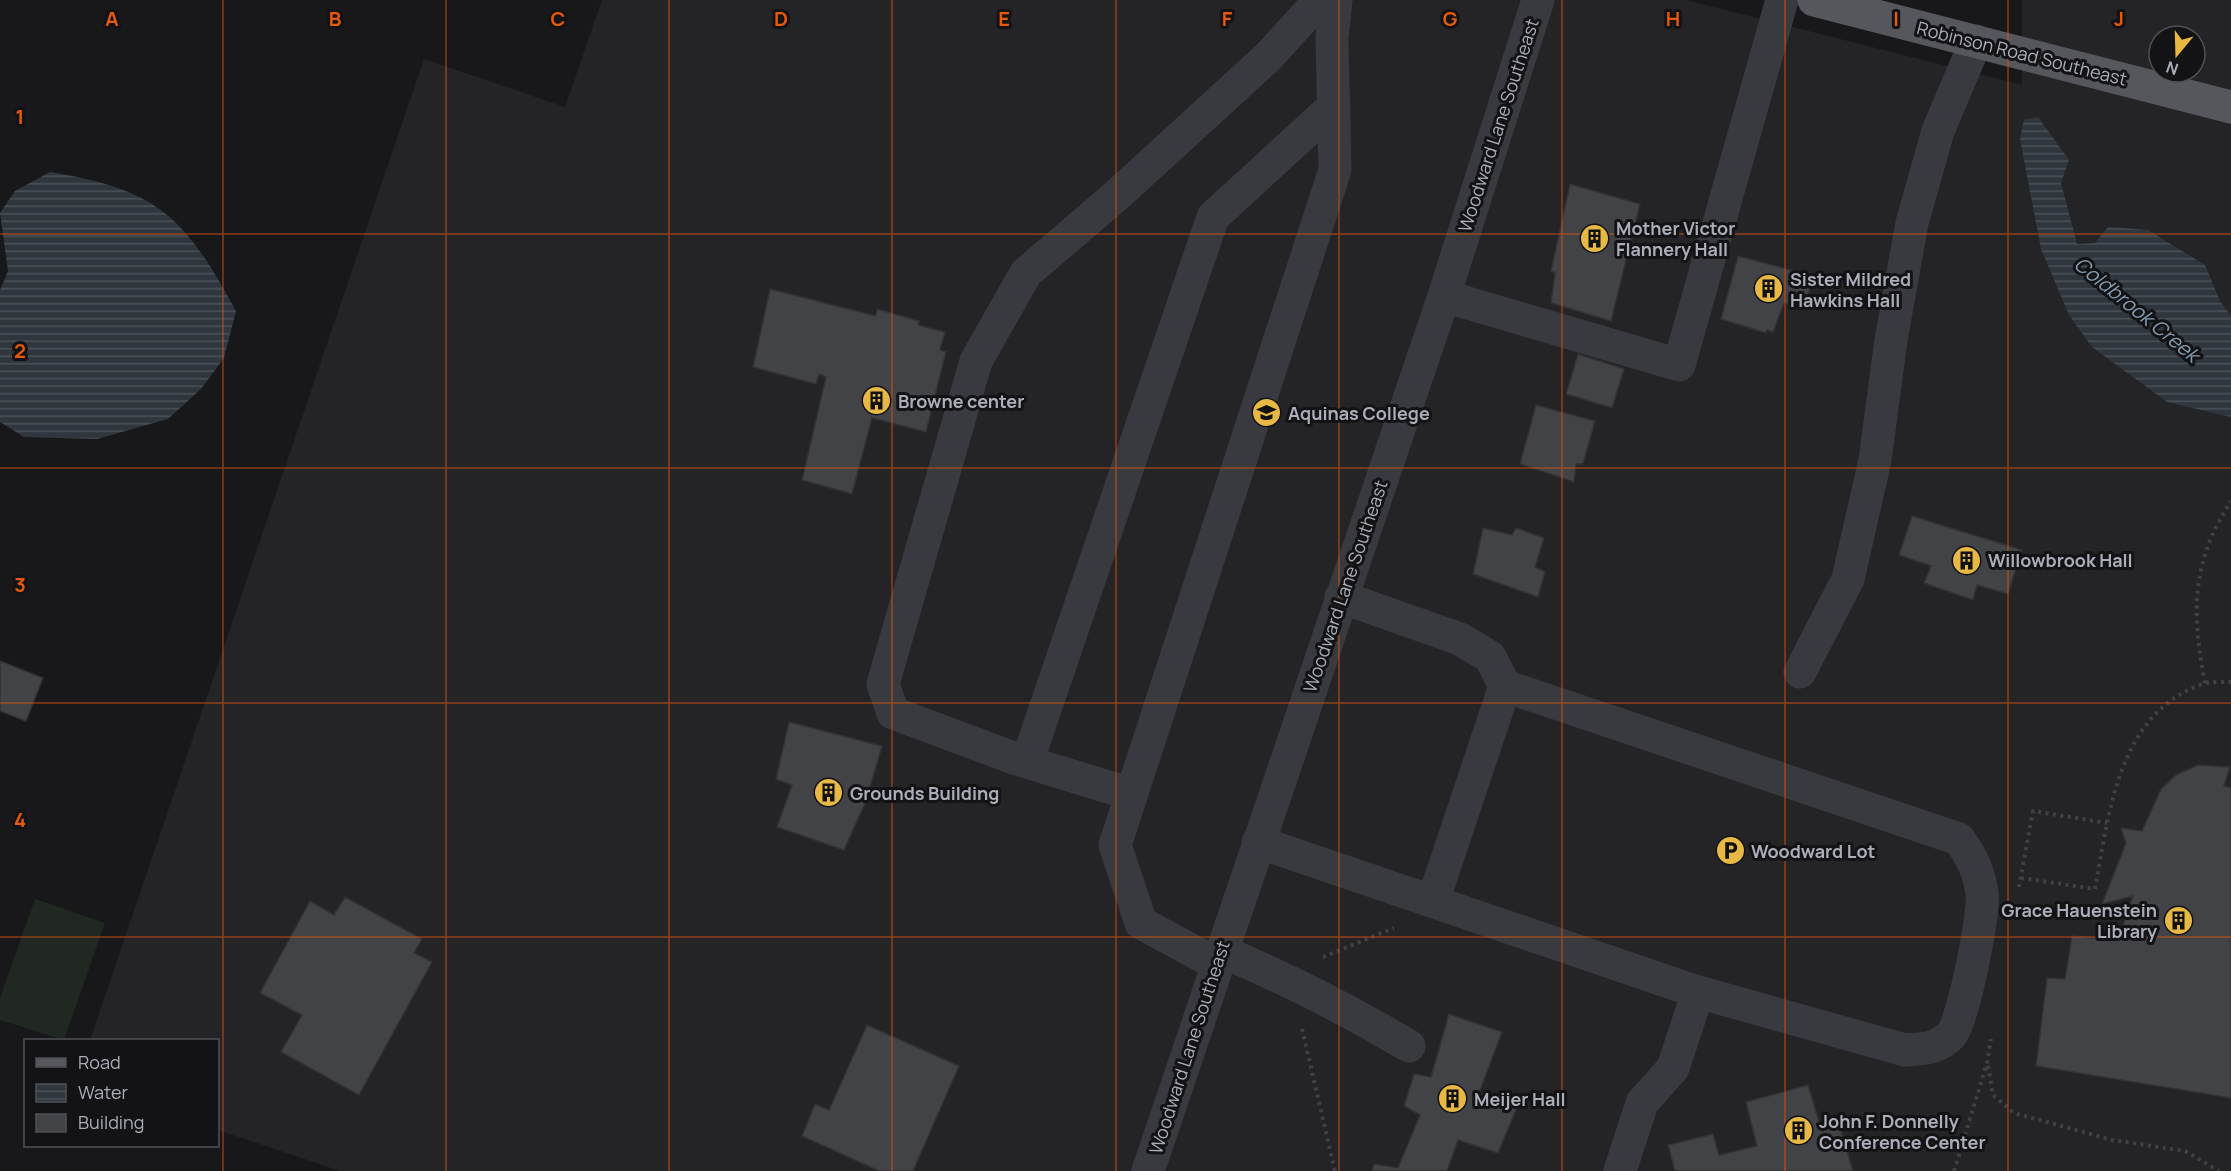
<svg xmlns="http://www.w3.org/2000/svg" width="2231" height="1171" viewBox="0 0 2231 1171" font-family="Manrope,sans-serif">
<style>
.built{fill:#242427;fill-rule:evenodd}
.garden{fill:#202821}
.water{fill:url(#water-rules)}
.building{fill:#424347;stroke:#323236;stroke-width:1.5}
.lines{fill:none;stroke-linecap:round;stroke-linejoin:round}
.path{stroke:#3f4145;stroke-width:4;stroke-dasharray:3 4.5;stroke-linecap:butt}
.minor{stroke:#393a3f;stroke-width:33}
.major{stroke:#55575d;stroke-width:33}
.grid{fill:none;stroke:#e8590c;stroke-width:1.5;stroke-opacity:0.55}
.labels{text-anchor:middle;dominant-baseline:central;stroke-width:6;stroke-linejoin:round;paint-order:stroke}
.street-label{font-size:18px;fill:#abaeb9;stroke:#131315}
.poi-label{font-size:18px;font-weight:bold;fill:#abaeb9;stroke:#131315;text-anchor:start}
.water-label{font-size:20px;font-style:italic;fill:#849ab1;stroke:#131315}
.grid-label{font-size:20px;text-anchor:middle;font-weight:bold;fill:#e8590c;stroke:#131315;stroke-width:6;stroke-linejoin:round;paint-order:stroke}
</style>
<defs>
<pattern id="water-rules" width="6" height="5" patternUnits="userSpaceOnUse" patternTransform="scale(1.5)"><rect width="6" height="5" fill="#2f363d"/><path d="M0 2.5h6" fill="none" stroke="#4a5157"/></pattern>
</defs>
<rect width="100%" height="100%" fill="#18181a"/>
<path class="built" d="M602,0H1686L2022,85V0H2231V1171H340L218,1130V1040H90L424,59L565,107ZM2159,36H2195V72H2159Z"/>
<path class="garden" d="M35,899L105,923L64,1040L0,1020V998Z"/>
<path class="water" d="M2038,117L2069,160L2061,183L2077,244L2095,243L2108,227L2148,230L2205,265L2220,301L2231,316V417L2167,402L2092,347L2069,315L2041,249L2020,139L2024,120Z
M50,172C159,190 184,216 236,311L224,358L201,389L168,419L97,439L24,437L0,422V290L8,271L0,213L15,191Z"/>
<path class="building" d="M1570,184L1640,204L1611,321L1551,303L1555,273L1551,271Z
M1738,256L1813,276L1805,308L1784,303L1773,332L1767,330L1766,333L1721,319Z
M770,289L876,316L877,309L919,321L918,325L945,332L940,350L946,352L926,432L872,418L852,494L802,480L826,377L819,374L816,384L753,367Z
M1578,354L1624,369L1612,408L1566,394Z
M1536,405L1595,421L1583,464H1576L1574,482L1520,464Z
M1912,516L2022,550L2008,594L1977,585L1973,600L1924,583L1931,566L1899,555Z
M1483,528L1512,535L1516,528L1544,538L1535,567L1545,572L1538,597L1473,574Z
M0,661L43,678L26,721L0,711Z
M789,722L882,746L866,801L844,850L777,827L792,785L776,779Z
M2198,765L2230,767L2224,786L2231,788V1098L2036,1066L2047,978L2065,979L2072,936L2118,940L2133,896L2102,904L2126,843L2121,828L2142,831L2161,789L2176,775Z
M345,897L422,939L414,953L432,962L359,1095L281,1052L302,1015L260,993L310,901L334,915Z
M1449,1014L1502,1032L1479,1093L1518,1105L1498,1153L1458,1140L1447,1171H1372L1374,1164L1398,1168L1420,1115L1404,1106L1414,1074L1431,1077Z
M867,1025L959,1066L913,1171H879L802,1136L815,1104L829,1110Z
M1808,1085L1821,1128L1839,1123L1853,1171H1675L1668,1145L1713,1134L1719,1155L1757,1146L1746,1102Z"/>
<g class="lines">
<path class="path" d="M2205,683C2196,636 2191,592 2208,546C2213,530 2223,515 2231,501
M2021,878L2095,889C2109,813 2118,713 2203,684C2211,681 2222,682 2231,682
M2019,887L2033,811L2107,823
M1323,957L1394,928
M1302,1029L1335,1171
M1988,1066L1993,1095L2014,1113L2112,1140L2185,1151L2219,1171
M1954,1171L1987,1063L1991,1039"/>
<path class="minor" d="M1444,296L1679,365L1782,0
M1800,672L1848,579L1875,460L1891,340L1912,223L1938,131L1976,41
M1027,762L1213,217L1334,106
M1131,794L1014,758L893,713L883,684L976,361L1026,273L1116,196L1268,57L1320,0
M1258,842L1698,992L1905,1050C1923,1049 1937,1049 1951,1035C1963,1022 1985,912 1982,893C1979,871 1971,856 1959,839L1505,686L1490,657L1460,639L1341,597
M1433,901L1505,686
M1221,951C1290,980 1345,1008 1409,1046
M1217,964L1141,923L1115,845L1335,170L1332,38L1336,0
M1148,1171L1444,296L1538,0
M1620,1171L1642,1103L1673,1068L1698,992"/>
<path class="major" d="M1814,0L2231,107"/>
</g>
<path class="grid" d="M223,0V1171M446,0V1171M669,0V1171M892,0V1171M1116,0V1171M1339,0V1171M1562,0V1171M1785,0V1171M2008,0V1171M0,234H2231M0,468H2231M0,703H2231M0,937H2231"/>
<defs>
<symbol id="building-disc" viewBox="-11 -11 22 22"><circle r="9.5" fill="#e7b843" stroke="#131315"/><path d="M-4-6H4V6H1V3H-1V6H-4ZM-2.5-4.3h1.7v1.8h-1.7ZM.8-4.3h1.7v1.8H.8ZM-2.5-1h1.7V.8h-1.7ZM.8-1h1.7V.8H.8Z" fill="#111"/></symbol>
<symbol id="university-disc" viewBox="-11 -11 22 22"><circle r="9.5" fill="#e7b843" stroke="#131315"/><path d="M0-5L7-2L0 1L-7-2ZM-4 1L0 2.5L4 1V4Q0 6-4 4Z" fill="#111"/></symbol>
<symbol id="parking-disc" viewBox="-11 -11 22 22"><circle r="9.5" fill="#e7b843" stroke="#131315"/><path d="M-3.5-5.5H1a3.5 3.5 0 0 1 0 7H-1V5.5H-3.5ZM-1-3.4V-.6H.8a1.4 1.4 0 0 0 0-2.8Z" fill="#111"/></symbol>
</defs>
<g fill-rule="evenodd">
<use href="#building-disc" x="1578" y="222" width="33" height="33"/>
<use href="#building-disc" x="1752" y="272" width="33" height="33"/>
<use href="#building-disc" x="860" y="384" width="33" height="33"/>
<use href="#university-disc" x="1250" y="396" width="33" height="33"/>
<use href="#building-disc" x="1950" y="544" width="33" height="33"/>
<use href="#building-disc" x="812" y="776" width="33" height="33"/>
<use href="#parking-disc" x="1714" y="834" width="33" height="33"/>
<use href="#building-disc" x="2162" y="904" width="33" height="33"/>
<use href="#building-disc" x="1436" y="1082" width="33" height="33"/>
<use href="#building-disc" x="1782" y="1114" width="33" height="33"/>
</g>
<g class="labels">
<g class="street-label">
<text transform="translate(2022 53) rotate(14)">Robinson Road Southeast</text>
<text transform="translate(1498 125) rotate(-72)">Woodward Lane Southeast</text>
<text transform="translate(1345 586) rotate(-71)">Woodward Lane Southeast</text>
<text transform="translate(1189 1047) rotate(-72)">Woodward Lane Southeast</text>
</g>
<g class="poi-label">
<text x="1616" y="228">Mother Victor<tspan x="1616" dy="21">Flannery Hall</tspan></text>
<text x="1790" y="279">Sister Mildred<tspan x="1790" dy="21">Hawkins Hall</tspan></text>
<text x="898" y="401">Browne center</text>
<text x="1288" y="413">Aquinas College</text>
<text x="1988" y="560">Willowbrook Hall</text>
<text x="850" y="793">Grounds Building</text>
<text x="1751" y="851">Woodward Lot</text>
<text x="2157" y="910" text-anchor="end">Grace Hauenstein<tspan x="2157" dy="21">Library</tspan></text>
<text x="1474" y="1099">Meijer Hall</text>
<text x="1819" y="1121">John F. Donnelly<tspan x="1819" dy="21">Conference Center</tspan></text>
</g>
<g class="water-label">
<text transform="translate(2137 309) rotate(39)">Coldbrook Creek</text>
</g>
</g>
<g class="grid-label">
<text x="112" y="26">A</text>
<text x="335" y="26">B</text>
<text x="558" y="26">C</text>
<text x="781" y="26">D</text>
<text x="1004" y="26">E</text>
<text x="1227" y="26">F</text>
<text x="1450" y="26">G</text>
<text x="1673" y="26">H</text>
<text x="1896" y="26">I</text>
<text x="2119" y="26">J</text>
<text x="20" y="124">1</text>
<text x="20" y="358">2</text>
<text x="20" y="592">3</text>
<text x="20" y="827">4</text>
</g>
<rect x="24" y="1039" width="195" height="108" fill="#131315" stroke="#505157" stroke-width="1.5"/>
<rect x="36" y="1058" width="30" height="9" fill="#55575d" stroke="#505157" stroke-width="1.5"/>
<text x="78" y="1069" font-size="18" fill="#abaeb9">Road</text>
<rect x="36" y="1084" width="30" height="18" fill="url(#water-rules)" stroke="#505157" stroke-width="1.5"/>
<text x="78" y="1099" font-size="18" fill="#abaeb9">Water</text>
<rect x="36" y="1114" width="30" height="18" fill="#424347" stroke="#505157" stroke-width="1.5"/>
<text x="78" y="1129" font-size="18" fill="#abaeb9">Building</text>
<g transform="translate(2177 54) rotate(199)"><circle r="28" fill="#131315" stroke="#505157" stroke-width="1.5"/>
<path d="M0-4.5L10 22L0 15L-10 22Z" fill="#e7b843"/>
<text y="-9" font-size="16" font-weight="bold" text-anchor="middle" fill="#abaeb9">N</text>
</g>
</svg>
